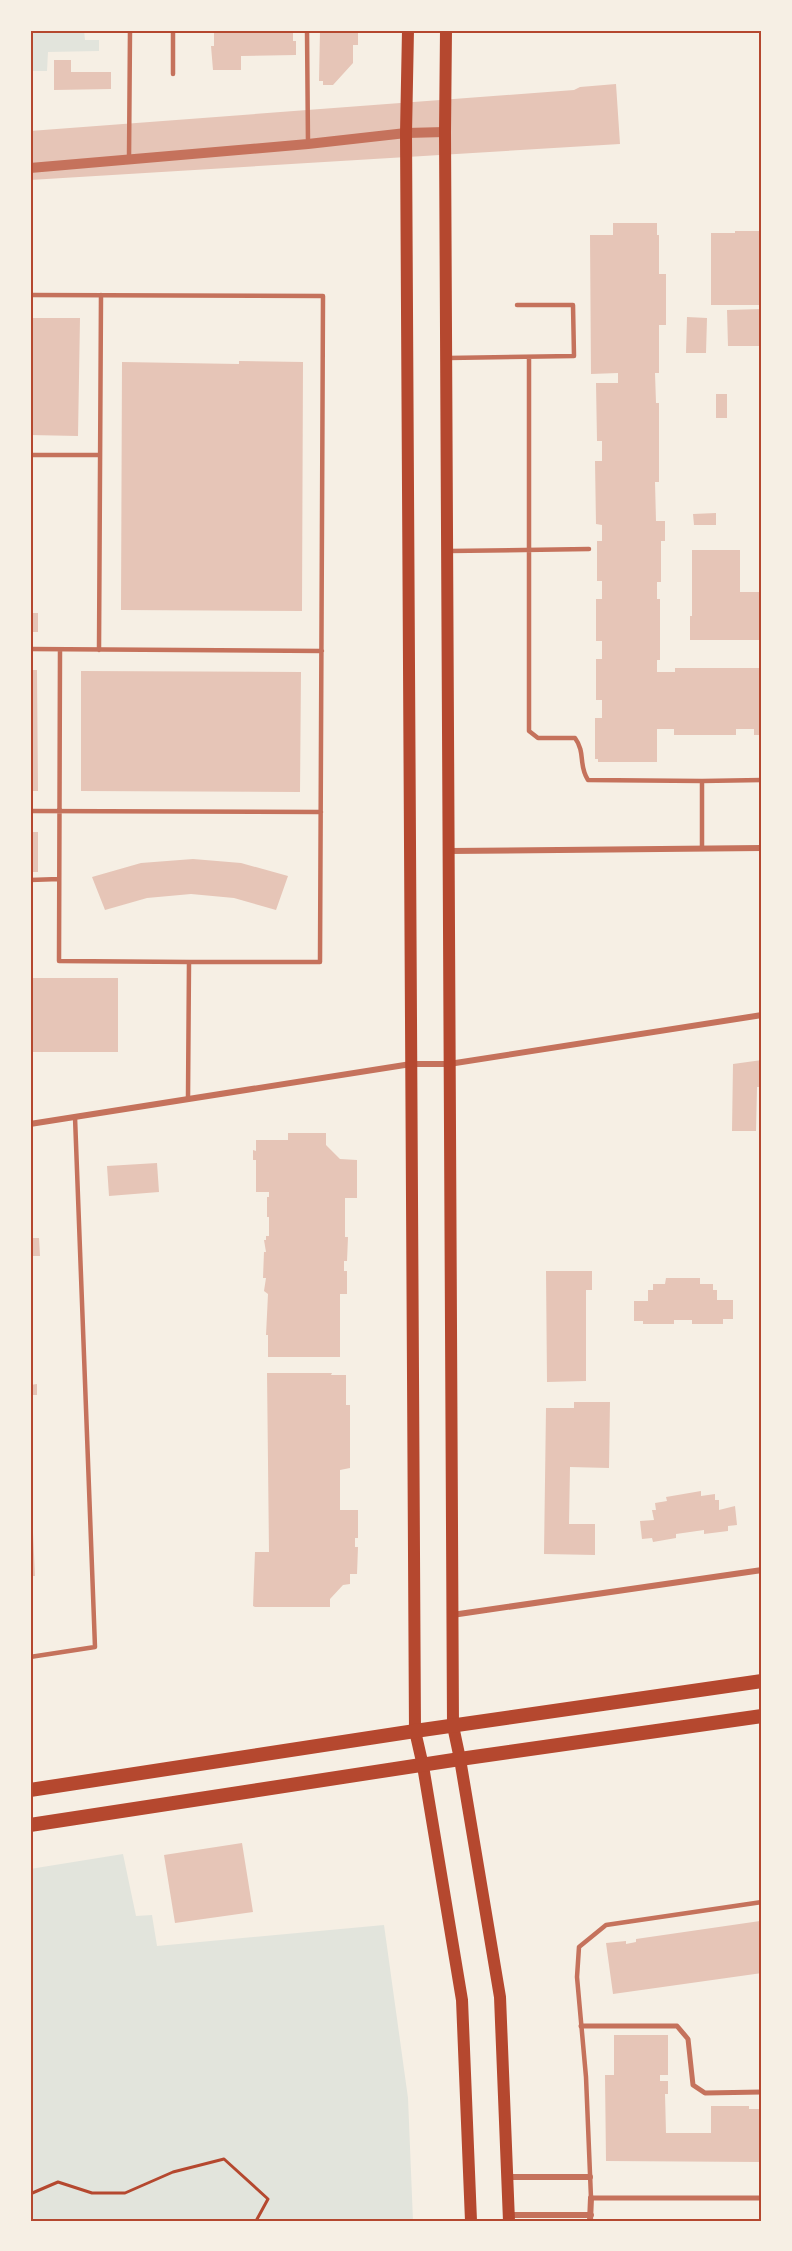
<svg xmlns="http://www.w3.org/2000/svg" width="792" height="2251" viewBox="0 0 792 2251" font-family="'Archivo Narrow',sans-serif">
<style>
.green{fill:#e2e4dc}
.building{fill:#e6c5b7}
.lines{fill:none;stroke-linecap:round;stroke-linejoin:round}
.path{stroke:#b5482f;stroke-width:3}
.service{stroke:#c5725c;stroke-width:4.5}
.pedestrian{stroke:#c5725c;stroke-width:5}
.minor{stroke:#c5725c;stroke-width:6}
.tertiary{stroke:#c5725c;stroke-width:10}
.secondary{stroke:#b5482f;stroke-width:12}
.primary{stroke:#b5482f;stroke-width:14}
.neatline{fill:none;stroke:#b5482f;stroke-width:2}
</style>
<rect width="100%" height="100%" fill="#f6efe4"/>
<path class="green" d="M30,30H84L85,40H99V51L48,52L47,71H30Z
M123,1854L136,1916L152,1915L157,1946L384,1925L408,2098L413,2221H30V1869Z"/>
<path class="building" d="M214,30H293V41H296V55L241,56V70H213L211,46H214Z
M320,30H358V45H353V63L333,85H323V81H319Z
M54,60H71V72H111V89L54,90Z
M616,84L620,144L30,180V131L574,90L580,87Z
M613,223H657V235H659V274H666V325H659V373H655L656,403H659V482H655L656,521H665V541H661V582H657V599H660V660H657V672H675V668H762V735H754V729H736V735H674V729H657V762H598V759H595V718H602V700H596V659H602V641H596V599H602V581H597V541H602V525L596,524L595,461H602V441H597L596,383H618V373L591,374L590,235H613Z
M735,231H762V305H711V233H735Z
M762,309V346H728L727,310Z
M687,317L707,318L706,353H686Z
M30,318H80L78,436L30,435Z
M239,361L303,362L302,611L121,610L122,362L239,364Z
M716,394H727V418H716Z
M716,513V525H694L693,514Z
M692,550H740V592H762V640H690V616H692Z
M30,613H38V632H30Z
M30,670H37L38,791H30Z
M81,671L301,672L300,792L81,791Z
M30,832H38V872H30Z
M193,859L241,863L288,876L276,910L234,898L191,894L147,898L105,910L92,877L141,863Z
M30,978H118V1052H30Z
M762,1060V1087H757L756,1131H732L733,1064Z
M288,1133H326V1145L340,1159L357,1160V1198H345V1237H348L347,1261H344V1271H347V1294H340V1357H268V1335H266L268,1294L264,1291L266,1278H263L264,1252H266L264,1240H266V1236H269V1217H267V1197H269V1192H256V1160H253V1150L256,1151V1140H288Z
M157,1163L159,1192L109,1196L107,1166Z
M30,1238H39L40,1256H30Z
M546,1271H592V1290H586V1381L547,1382Z
M666,1278H700V1284H713V1290H717V1300H733V1319H723V1324H692V1320H674V1324H643V1321H634V1301H648V1290H653V1284H665Z
M267,1373H332L331,1375H346V1405H350V1468L340,1470V1510H358V1538H355V1547H358L357,1574H350V1584L343,1585L330,1599V1607H255L253,1606L255,1552H269Z
M37,1384V1395H30V1385Z
M574,1402H610L609,1468L570,1467L569,1524H595V1555L544,1554L546,1408H574Z
M701,1491V1496L715,1494V1500H719V1510L735,1506L737,1525L728,1526V1531L704,1534V1530L676,1534V1538L653,1542L652,1538L642,1539L640,1521L654,1520L652,1510H656L655,1503L667,1501L666,1497Z
M30,1511H32L35,1576H30Z
M242,1843L253,1912L175,1923L164,1855Z
M760,1921L762,1923V1973L613,1994L606,1943L626,1941V1944L636,1942V1939Z
M614,2035H668V2075H660V2081H668V2094H665L666,2133H711V2106H749V2109H762V2162L606,2161L605,2075H614Z"/>
<g class="lines">
<path class="path" d="M30,2194L58,2182L92,2193H125L173,2172L224,2159L268,2199L256,2221"/>
<path class="service" d="M173,30V74
M307,30L308,144
M129,159L130,30
M30,295L323,296L320,962H189L188,1098
M529,357V731L538,738H575C586,753 578,765 588,780L702,781V848
M448,358L574,356L573,305H517
M30,455H100
M449,551L589,549
M30,649L322,651
M60,650L59,961L189,962
M99,650L101,295
M702,781L762,780
M30,811L321,812
M30,880L59,879
M30,1657L95,1647L75,1117
M591,2198L586,2077L577,1977L579,1947L606,1925L762,1902"/>
<path class="pedestrian" d="M581,2026H677L688,2039L693,2085L705,2093L762,2092
M591,2198H762"/>
<path class="minor" d="M449,851L762,848
M30,1124L411,1064H449L762,1015
M452,1615L762,1570
M508,2177H590
M509,2215H591
M590,2221L591,2198"/>
<path class="tertiary" d="M30,168L308,144L406,133L445,132"/>
<path class="secondary" d="M408,30L406,133L415,1731L423,1766L462,2000L471,2221
M446,30L445,132L453,1726L460,1759L500,1997L509,2221"/>
<path class="primary" d="M30,1790L415,1731L762,1681
M30,1825L460,1759L762,1716"/>
</g>
<rect width="792" height="2251" fill="none" stroke="#f6efe4" stroke-width="63"/>
<rect x="32" y="32" width="728" height="2188" class="neatline"/>
</svg>
